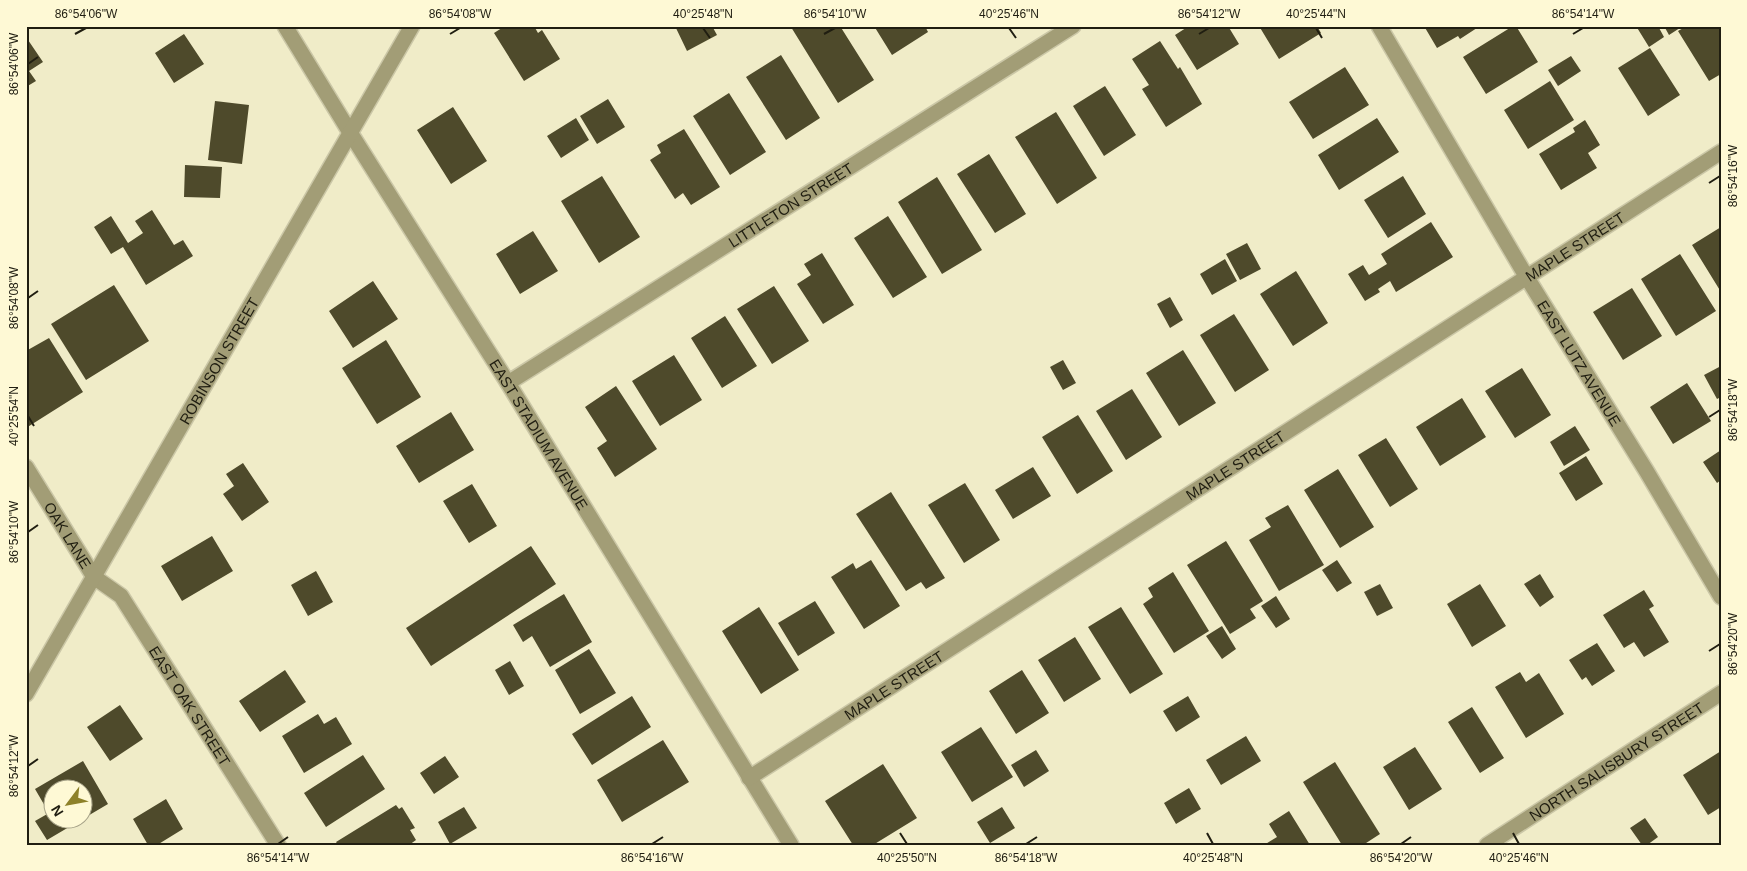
<svg xmlns="http://www.w3.org/2000/svg" width="1747" height="871" viewBox="0 0 1747 871" font-family="Arial,sans-serif">
<style>
.building{fill:#4e4a2b;fill-rule:evenodd}
.lines{fill:none;stroke-linecap:round;stroke-linejoin:round}
.minor-casing{stroke:#cbc7a7;stroke-width:18}
.minor{stroke:#a29d76;stroke-width:15}
.ticks{fill:none;stroke:#201e11;stroke-width:2}
.labels{text-anchor:middle;dominant-baseline:central;stroke-width:5;stroke-linejoin:round;paint-order:stroke}
.street-label{font-size:15px;fill:#201e11;stroke:#fef9d5}
.neatline{fill:none;stroke:#201e11;stroke-width:2}
.ticks-label{font-size:12px;text-anchor:middle;fill:#201e11}
</style>
<rect width="100%" height="100%" fill="#f0ecc8"/>
<path class="building" d="M505,26H534L538,33L542,30L560,59L524,81L494,33Z
M675,26H712L717,35L687,51Z
M792,26H840L874,80L838,103L791,27Z
M874,26H925L928,32L892,55Z
M1189,26H1228L1239,44L1197,70L1175,35Z
M1259,26H1317L1321,33L1279,59Z
M1424,26H1480L1460,39L1458,36L1437,48Z
M1513,26H1516L1538,62L1486,94L1463,57Z
M1636,26H1658L1664,37L1649,47Z
M1664,26H1683L1669,35Z
M1687,26H1721V74L1709,81L1678,31Z
M184,34L204,64L174,83L155,53Z
M26,37L43,62L29,71L36,81L26,87Z
M1160,41L1178,69L1180,67L1202,104L1166,127L1142,89L1149,85L1132,59Z
M1650,48L1680,95L1648,116L1618,68Z
M781,55L820,118L786,140L746,77Z
M1571,56L1581,71L1558,86L1548,70Z
M1345,67L1369,105L1313,139L1289,102Z
M1550,81L1574,120L1528,149L1504,110Z
M1105,86L1136,135L1104,156L1073,106Z
M729,93L766,152L730,175L693,116Z
M608,99L625,127L597,144L580,116Z
M215,101L249,105L242,164L208,160Z
M453,107L487,161L451,184L417,130Z
M1056,112L1097,178L1057,204L1015,137Z
M576,118L589,140L561,158L547,136Z
M1377,118L1399,152L1339,190L1318,155Z
M1585,120L1600,145L1588,153L1597,168L1561,190L1539,154L1575,132L1573,128Z
M684,129L720,187L691,205L683,193L675,199L650,160L661,153L657,145Z
M989,154L1026,214L995,233L957,174Z
M185,165L222,167L220,198L184,197Z
M602,176L640,237L599,263L561,201Z
M1403,176L1426,214L1388,238L1364,200Z
M937,177L982,250L942,274L898,202Z
M152,210L174,245L183,240L193,256L146,285L123,247L111,254L94,227L111,216L128,243L143,233L135,221Z
M888,216L927,277L893,298L854,238Z
M1431,222L1453,257L1396,292L1390,281L1378,289L1380,292L1365,301L1348,274L1363,265L1369,275L1387,264L1381,254Z
M1721,227V292L1692,245Z
M533,231L558,271L520,294L496,254Z
M1247,243L1261,269L1240,280L1226,254Z
M822,253L854,305L823,324L797,284L811,275L804,264Z
M1680,254L1716,311L1676,336L1641,279Z
M1225,259L1237,281L1212,295L1200,274Z
M1296,271L1328,323L1293,346L1260,294Z
M373,281L398,319L353,348L329,311Z
M114,285L149,341L86,380L51,324Z
M774,286L809,341L772,364L737,309Z
M1632,288L1662,336L1623,360L1593,312Z
M1170,297L1183,320L1170,328L1157,304Z
M1234,314L1269,370L1235,392L1200,335Z
M725,316L757,366L722,388L691,338Z
M49,338L83,392L26,428V351Z
M386,340L421,397L377,424L342,368Z
M1183,350L1216,403L1179,426L1146,373Z
M674,355L702,400L660,426L632,381Z
M1063,360L1076,383L1063,390L1050,367Z
M1721,366V397L1717,399L1704,375Z
M1522,368L1551,415L1515,438L1485,391Z
M1687,383L1711,421L1673,444L1650,407Z
M616,386L657,449L615,477L597,448L607,441L585,407Z
M1132,389L1162,437L1126,460L1096,411Z
M1462,398L1486,437L1440,466L1416,427Z
M451,412L474,450L419,483L396,446Z
M1078,415L1113,471L1077,494L1042,437Z
M1575,426L1590,450L1564,466L1550,442Z
M1386,438L1418,489L1390,507L1358,455Z
M1721,450V480L1717,483L1703,462Z
M1586,456L1603,484L1576,501L1559,473Z
M243,463L269,502L242,521L223,494L234,486L226,474Z
M1033,467L1051,496L1013,519L995,490Z
M1338,469L1374,527L1340,548L1304,490Z
M965,483L1000,540L964,563L928,505Z
M472,484L497,526L469,543L443,501Z
M891,492L945,578L926,589L921,582L906,591L856,514Z
M1288,505L1324,565L1279,591L1249,540L1271,527L1265,518Z
M212,536L233,571L182,601L161,566Z
M1226,541L1263,601L1250,609L1256,618L1230,634L1187,565Z
M531,546L556,584L431,666L406,628Z
M871,560L900,606L864,629L831,577L853,563L856,569Z
M1337,560L1352,583L1337,592L1322,570Z
M316,571L333,602L308,616L291,585Z
M1173,572L1209,631L1174,653L1143,604L1153,597L1148,588Z
M1540,574L1554,597L1540,607L1524,584Z
M1380,584L1393,608L1377,616L1364,592Z
M1480,584L1506,626L1472,647L1447,604Z
M1644,590L1654,606L1649,609L1669,642L1644,657L1634,642L1624,648L1603,615Z
M564,594L592,642L550,667L532,636L523,642L513,625Z
M1276,596L1290,619L1276,628L1261,606Z
M815,601L835,633L798,656L778,623Z
M759,607L799,670L761,694L722,631Z
M1121,607L1163,674L1130,694L1088,627Z
M1222,626L1236,649L1222,659L1206,636Z
M1075,637L1101,679L1064,702L1038,660Z
M1597,643L1615,671L1592,686L1586,677L1582,680L1569,660Z
M589,649L616,693L580,714L555,670Z
M510,661L524,686L509,695L495,670Z
M285,670L306,702L260,732L239,701Z
M1022,670L1049,713L1016,734L989,691Z
M1520,672L1526,682L1539,673L1564,714L1526,738L1495,687Z
M632,696L651,727L592,765L572,734Z
M1188,696L1200,717L1176,732L1163,711Z
M120,705L143,739L110,761L87,727Z
M1472,707L1504,758L1480,773L1448,722Z
M318,714L324,724L336,717L352,744L304,773L282,736Z
M981,727L1013,777L972,802L941,752Z
M1246,736L1261,761L1221,785L1206,760Z
M663,740L689,782L622,822L597,780Z
M1415,747L1442,789L1409,810L1383,767Z
M1036,750L1049,771L1024,787L1011,765Z
M1721,751V807L1708,815L1683,775Z
M363,755L385,789L326,827L304,793Z
M445,756L459,777L434,794L420,773Z
M83,761L108,804L47,840L35,821L49,813L35,789ZM52,788H82V818H52Z
M1335,762L1380,834L1363,845H1342L1303,782Z
M883,764L917,818L873,845H853L825,801Z
M1189,788L1201,809L1176,824L1164,803Z
M166,799L183,829L157,845H148L133,819Z
M396,805L399,809L402,807L415,828L410,830L416,840L409,845H338L336,842Z
M464,807L477,828L450,844L438,822Z
M1002,807L1015,828L990,843L977,822Z
M1289,811L1310,845H1264L1277,837L1269,824Z
M1645,818L1658,837L1647,845H1642L1630,828Z"/>
<g class="lines">
<defs>
<g id="minor">
<path id="s1" d="M285,26L351,134L508,383L791,845"/>
<path id="s2" d="M1379,26L1526,276L1647,472L1721,597"/>
<path id="s3" d="M508,383L1073,26"/>
<path id="s4" d="M26,467L94,577L121,596L278,845"/>
<path id="s5" d="M26,694L412,26"/>
<path id="s6" d="M749,778L1721,152"/>
<path id="s7" d="M1487,845L1721,693"/>
</g>
</defs>
<use href="#minor" class="minor-casing"/>
<use href="#minor" class="minor"/>
</g>
<path class="ticks" d="M703,28L710,38M1009,28L1016,38M1316,28L1322,38M75,34L86,28M450,34L460,28M824,34L835,28M1199,34L1209,28M1573,34L1583,28M28,64L38,57M1709,183L1720,176M28,298L38,291M28,416L34,426M1709,417L1720,410M28,532L38,525M1709,651L1720,644M28,766L38,759M900,833L907,844M1207,833L1213,844M1513,833L1519,844M278,844L288,837M652,844L663,837M1026,844L1037,837M1401,844L1411,837"/>
<g class="labels">
<g class="street-label">
<text stroke="none"><textPath href="#s3" startOffset="334">LITTLETON STREET</textPath></text>
<text stroke="none"><textPath href="#s6" startOffset="982">MAPLE STREET</textPath></text>
<text stroke="none"><textPath href="#s5" startOffset="385">ROBINSON STREET</textPath></text>
<text stroke="none"><textPath href="#s2" startOffset="392">EAST LUTZ AVENUE</textPath></text>
<text stroke="none"><textPath href="#s1" startOffset="481">EAST STADIUM AVENUE</textPath></text>
<text stroke="none"><textPath href="#s6" startOffset="578">MAPLE STREET</textPath></text>
<text stroke="none"><textPath href="#s4" startOffset="80">OAK LANE</textPath></text>
<text stroke="none"><textPath href="#s6" startOffset="172">MAPLE STREET</textPath></text>
<text stroke="none"><textPath href="#s4" startOffset="292">EAST OAK STREET</textPath></text>
<text stroke="none"><textPath href="#s7" startOffset="154">NORTH SALISBURY STREET</textPath></text>
</g>
</g>
<rect width="1747" height="871" fill="none" stroke="#fef9d5" stroke-width="55"/>
<g transform="translate(68 804) rotate(238)"><circle r="24" fill="#fef9d5" stroke="#a5a187"/>
<path d="M0-4L9 19L0 12L-9 19Z" fill="#8d8129"/>
<text y="-8" font-size="14" font-weight="bold" text-anchor="middle" fill="#201e11">N</text>
</g>
<rect x="28" y="28" width="1692" height="816" class="neatline"/>
<g class="ticks-label">
<text x="86" y="18">86°54'06"W</text>
<text x="460" y="18">86°54'08"W</text>
<text x="703" y="18">40°25'48"N</text>
<text x="835" y="18">86°54'10"W</text>
<text x="1009" y="18">40°25'46"N</text>
<text x="1209" y="18">86°54'12"W</text>
<text x="1316" y="18">40°25'44"N</text>
<text x="1583" y="18">86°54'14"W</text>
<text transform="translate(14 64) rotate(-90)" y="4">86°54'06"W</text>
<text transform="translate(1733 176) rotate(-90)" y="4">86°54'16"W</text>
<text transform="translate(14 298) rotate(-90)" y="4">86°54'08"W</text>
<text transform="translate(1733 410) rotate(-90)" y="4">86°54'18"W</text>
<text transform="translate(14 416) rotate(-90)" y="4">40°25'54"N</text>
<text transform="translate(14 532) rotate(-90)" y="4">86°54'10"W</text>
<text transform="translate(1733 644) rotate(-90)" y="4">86°54'20"W</text>
<text transform="translate(14 766) rotate(-90)" y="4">86°54'12"W</text>
<text x="278" y="862">86°54'14"W</text>
<text x="652" y="862">86°54'16"W</text>
<text x="907" y="862">40°25'50"N</text>
<text x="1026" y="862">86°54'18"W</text>
<text x="1213" y="862">40°25'48"N</text>
<text x="1401" y="862">86°54'20"W</text>
<text x="1519" y="862">40°25'46"N</text>
</g>
</svg>
